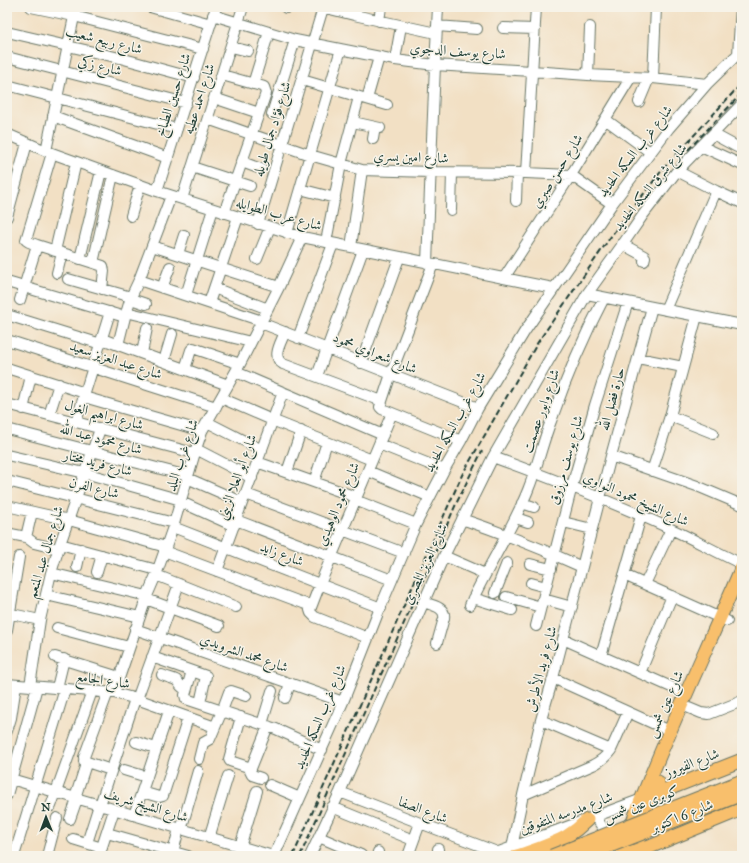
<svg xmlns="http://www.w3.org/2000/svg" width="749" height="863" viewBox="0 0 749 863" font-family="'IM FELL Great Primer',Amiri,serif">
<style>
.lines{fill:none;stroke-linecap:round;stroke-linejoin:round}
.minor-casing{stroke:#697666;stroke-width:12}
.major-casing{stroke:#697666;stroke-width:15}
.minor{stroke:#fff;stroke-width:10}
.major{stroke:#f8bf6c;stroke-width:13}
.rail{stroke:#1f3d34;stroke-width:2;stroke-dasharray:6 3;stroke-linecap:butt}
.major-bridge-casing{stroke:#697666;stroke-width:15;stroke-linecap:butt}
.major-bridge{stroke:#f8bf6c;stroke-width:13}
.labels{text-anchor:middle;dominant-baseline:central;stroke-width:3;stroke-linejoin:round;paint-order:stroke}
.street-label{font-size:14px;fill:#1f3d34;stroke:#f7f3e8}
</style>
<rect width="100%" height="100%" fill="#f7f3e8"/>
<filter id="ink" filterUnits="userSpaceOnUse"><feTurbulence type="fractalNoise" baseFrequency=".025" numOctaves="2"/><feDisplacementMap in="SourceGraphic" scale="8" xChannelSelector="R" yChannelSelector="G"/><feConvolveMatrix kernelMatrix="1 2 1 2 8 2 1 2 1" color-interpolation-filters="sRGB"/></filter>
<filter id="wash" filterUnits="userSpaceOnUse"><feTurbulence type="fractalNoise" baseFrequency=".012" numOctaves="4" result="noise"/><feDisplacementMap in="SourceGraphic" scale="16" xChannelSelector="R" yChannelSelector="G"/><feGaussianBlur stdDeviation="0.9" result="paint"/><feColorMatrix in="noise" values="0 0 0 0 0 0 0 0 0 0 0 0 0 0 0 0 0 1.4 0 .05"/><feComposite in="paint" operator="in"/></filter>
<g filter="url(#wash)">
<rect width="100%" height="100%" fill="#f2e0c4"/>
</g>
<g filter="url(#ink)">
<g class="lines">
<defs>
<path id="minor" d="M31,7L74,16L203,49
M150,7L211,24
M286,8V7
M213,15L295,40L395,60L435,65L532,71L588,75L653,78L707,84
M379,21L381,7
M437,26L477,29
M503,28L535,29
M7,32L124,59L194,78
M231,47L248,51
M738,54L741,7
M7,57L186,103
M395,60L401,26
M222,75L261,86L264,87L266,93L224,213
M588,75L590,27
M653,78L656,7
M302,80L387,105
M253,84L269,32
M7,85L177,129
M214,98L259,113
M367,99L379,57
M639,102L649,78
M272,114L295,40
M53,116L168,158
M208,119L310,155L362,170L430,172L526,173L571,175L612,204
M605,119L650,152
M353,122L380,128
M7,134L46,151L157,191L302,237L553,288
M713,134L737,147
M373,139L375,127
M701,146L740,164
M46,151L76,7
M52,153L26,240L29,242L37,245L103,266L104,271L102,289
M242,162L261,169
M192,167L250,186
M677,171L716,191L742,203
M526,173L536,7
M300,189L335,198
M157,191L216,7
M182,199L243,7
M516,201L517,173
M451,210L452,173
M131,216L140,185
M7,217L27,143
M258,224L323,8H326L354,15L436,33
M287,233L341,49
M326,242L341,164L359,97
M622,244L644,256L645,257L644,261
M152,246L279,287
M351,247L362,170
M55,251L76,162
M178,254L184,235
M80,259L101,171
M257,259L270,227
M93,263L113,175
M427,263L435,65L438,7
M433,264L391,374L380,407L382,409L461,441
M57,273L62,253
M504,278L571,175L631,77
M68,279L131,297
M139,280L262,321
M7,282L125,317
M162,288L170,267
M214,288L268,309
M587,294L742,325
M186,295L213,209
M131,299L146,304
M20,300L37,245
M209,303L238,217
M665,310L716,191
M126,312L251,342
M7,315L101,344
M261,323L478,408
M285,332C281,343 271,357 283,364L382,401
M298,338L333,244
M102,339L228,385
M7,340L216,407
M118,345L125,317L131,297L139,280L171,196
M142,353L147,328
M638,358L683,367
M164,361L172,334
M361,363L399,258
M7,368L85,393
M185,369L191,350L193,348L240,364
M236,372L383,435
M317,376L363,250
M84,397L202,431
M221,398L272,420L372,460
M7,404L194,453
M23,409L31,376
M49,415L59,384
M670,416L713,433
M76,422L110,312
M207,422L262,450
M7,429L188,476
M379,444L444,470
M196,449L252,478
M7,455L85,473L181,500
M611,456L697,486L742,505
M493,457C553,479 613,502 671,529C695,540 718,553 742,564
M257,462L356,497
M368,471L430,497
M652,471L670,416L697,316
M287,472L301,431
M187,478L242,502
M7,481L174,523
M314,482L327,442
M246,494L404,553
M355,500L416,524
M181,502L234,526
M522,503L534,507
M7,506L69,520L166,547
M516,518L528,522
M462,519C503,533 543,549 582,567
M236,520L392,580
M563,522L592,529
M173,527L381,608
M11,534L26,537L34,543L58,549
M26,537L32,512
M60,544L157,570
M164,551L311,606
M444,556L485,574
M530,564L551,569
M77,567L81,549
M217,571L283,392
M97,572L102,555
M51,573L147,596
M156,575L236,607
M624,575L727,621
M531,583L546,587
M645,584L671,529
M495,593L507,563
M46,595L140,617
M506,597L541,607
M473,598L512,610
M146,599L219,626
M543,599L572,607
M423,602C431,605 446,607 444,618L437,643
M470,605C488,566 512,530 528,490C537,468 542,444 551,421C566,378 583,338 604,298
M7,613L40,620
M536,626L572,486L595,405L628,302
M57,628L129,647
M135,629L343,702
M7,630L19,557
M368,638L315,617L311,613L310,610L320,584L392,413
M563,639L687,694
M601,656L641,516
M55,657L119,677
M152,657L206,676L200,703
M192,671L185,695L186,699L276,729L322,750
M640,673L672,596
M162,675C166,677 172,678 176,680C181,684 179,687 186,689
M553,678L670,731
M7,684L114,693L137,699L215,727
M30,686L40,620L51,573L60,544L100,429
M57,688L64,659
M114,693L147,596L156,575L173,527L196,449L202,431L240,364L279,287L302,237
M285,698L290,684
M137,699L179,584
M689,708L701,713L709,714L742,701
M241,717L229,759L230,761L251,768
M541,720L611,750
M262,724L272,691
M7,731L11,718L16,685
M136,742L156,748
M199,759L203,743L210,739L222,711L229,692L231,691L246,696
M84,761L111,770
M124,770L147,777
M261,778L252,775L250,771L268,726
M11,779L273,856
M270,785L300,798
M142,792L159,797L163,796L188,718
M340,792L420,823L497,852
M7,795L37,687
M523,795L593,765C601,761 606,757 611,750L628,712
M75,798L85,767L84,757L108,692
M100,805L135,699
M51,806L92,691
M332,807L413,840
M134,815L169,711
M595,817C606,830 610,839 605,856
M70,819L77,799
M181,830L198,771
M107,833L188,856
M319,837L361,855
M209,838L228,776
M73,839L102,848
M87,843L99,805
M240,847L257,791
M512,847L523,795L541,720L553,678L611,456L652,307
M173,852L179,829
M14,856L65,689
M47,856L57,818
M99,856L114,810
M274,856L343,702L378,613L416,524L444,470L461,441L478,408L525,331L612,204L669,128L707,84L742,50
M310,856L340,792L444,556L493,457L587,294L623,244L643,215L677,171L742,104
M377,856L378,852
M408,856L420,823
M438,856V849
M488,856L645,798"/>
<path id="major" d="M653,795L742,760
M635,853L742,809
M517,856C534,850 552,845 567,836C575,831 581,826 587,820
M622,856C628,837 634,817 642,798C673,720 709,644 742,567
M633,856L653,795L658,782"/>
</defs>
<use href="#minor" class="minor-casing"/>
<use href="#major" class="major-casing"/>
<use href="#minor" class="minor"/>
<use href="#major" class="major"/>
<path class="rail" d="M688,150L742,93
M293,856L462,475L538,342L614,232L663,169L742,83
M300,856L425,576L456,504L482,451"/>
<defs>
<path id="major-bridge" d="M552,856L742,781
M584,856L742,794"/>
</defs>
<use href="#major-bridge" class="major-bridge-casing"/>
<use href="#major-bridge" class="major-bridge"/>
</g>
</g>
<g class="labels">
<g class="street-label">
<text transform="translate(104 40) rotate(14)">شارع ربيع شعيب</text>
<text transform="translate(458 51) rotate(4)">شارع يوسف الدجوي</text>
<text transform="translate(100 66) rotate(14)">شارع زكي</text>
<text transform="translate(173 95) rotate(-72)">شارع حسين الطباخ</text>
<text transform="translate(199 99) rotate(-72)">شارع احمد عطيه</text>
<text transform="translate(272 129) rotate(-73)">شارع فؤاد جمال طويله</text>
<text transform="translate(635 151) rotate(-52)">شارع غرب السكه الحديد</text>
<text transform="translate(411 157) rotate(2)">شارع امين يسري</text>
<text transform="translate(557 171) rotate(-58)">شارع حسن صبري</text>
<text transform="translate(650 187) rotate(-51)">شارع شرق السكه الحديد</text>
<text transform="translate(279 214) rotate(16)">شارع عرب الطوايله</text>
<text transform="translate(375 353) rotate(22)">شارع شعراوي محمود</text>
<text transform="translate(116 360) rotate(18)">شارع عبد العزيز سعيد</text>
<text transform="translate(612 399) rotate(-75)">حارة فضل الله</text>
<text transform="translate(541 411) rotate(-71)">شارع وابور عصمت</text>
<text transform="translate(104 415) rotate(15)">شارع ابراهيم الغول</text>
<text transform="translate(455 422) rotate(-61)">شارع غرب السكه الحديد</text>
<text transform="translate(101 439) rotate(15)">شارع محمود عبد الله</text>
<text transform="translate(182 455) rotate(-71)">شارع غرب البلد</text>
<text transform="translate(566 460) rotate(-74)">شارع يوسف مرزوق</text>
<text transform="translate(98 463) rotate(14)">شارع فريد مختار</text>
<text transform="translate(237 477) rotate(-70)">شارع أبو العلا الزيني</text>
<text transform="translate(94 488) rotate(14)">شارع الفرن</text>
<text transform="translate(636 499) rotate(24)">شارع الشيخ محمود النواوي</text>
<text transform="translate(338 504) rotate(-67)">شارع محمود الوهيدي</text>
<text transform="translate(45 552) rotate(-73)">شارع جمال عبد المنعم</text>
<text transform="translate(282 554) rotate(21)">شارع زايد</text>
<text transform="translate(425 564) rotate(-65)">شارع العزيز المصري</text>
<text transform="translate(244 653) rotate(19)">شارع محمد الشرويدي</text>
<text transform="translate(541 669) rotate(-75)">شارع فريد الأطرش</text>
<text transform="translate(103 680) rotate(8)">شارع الجامع</text>
<text transform="translate(665 704) rotate(-66)">شارع عين شمس</text>
<text transform="translate(320 717) rotate(-67)">شارع غرب السكه الحديد</text>
<text transform="translate(692 763) rotate(-21)">شارع الفيروز</text>
<text transform="translate(641 804) rotate(-21)">كوبرى عين شمس</text>
<text transform="translate(146 805) rotate(17)">شارع الشيخ شريف</text>
<text transform="translate(423 810) rotate(21)">شارع الصفا</text>
<text transform="translate(566 813) rotate(-20)">شارع مدرسه المتفوقين</text>
<text transform="translate(682 816) rotate(-22)">شارع 6 اكتوبر</text>
</g>
</g>
<rect width="749" height="863" fill="none" stroke="#f7f3e8" stroke-width="24"/>
<g transform="translate(46 817) rotate(359)" stroke="#f7f3e8" stroke-width="3" paint-order="stroke">
<path d="M0-3L7 15L0 10L-7 15Z" fill="#1f3d34"/>
<text y="-6" font-size="11" font-weight="bold" text-anchor="middle" fill="#1f3d34">N</text>
</g>
</svg>
